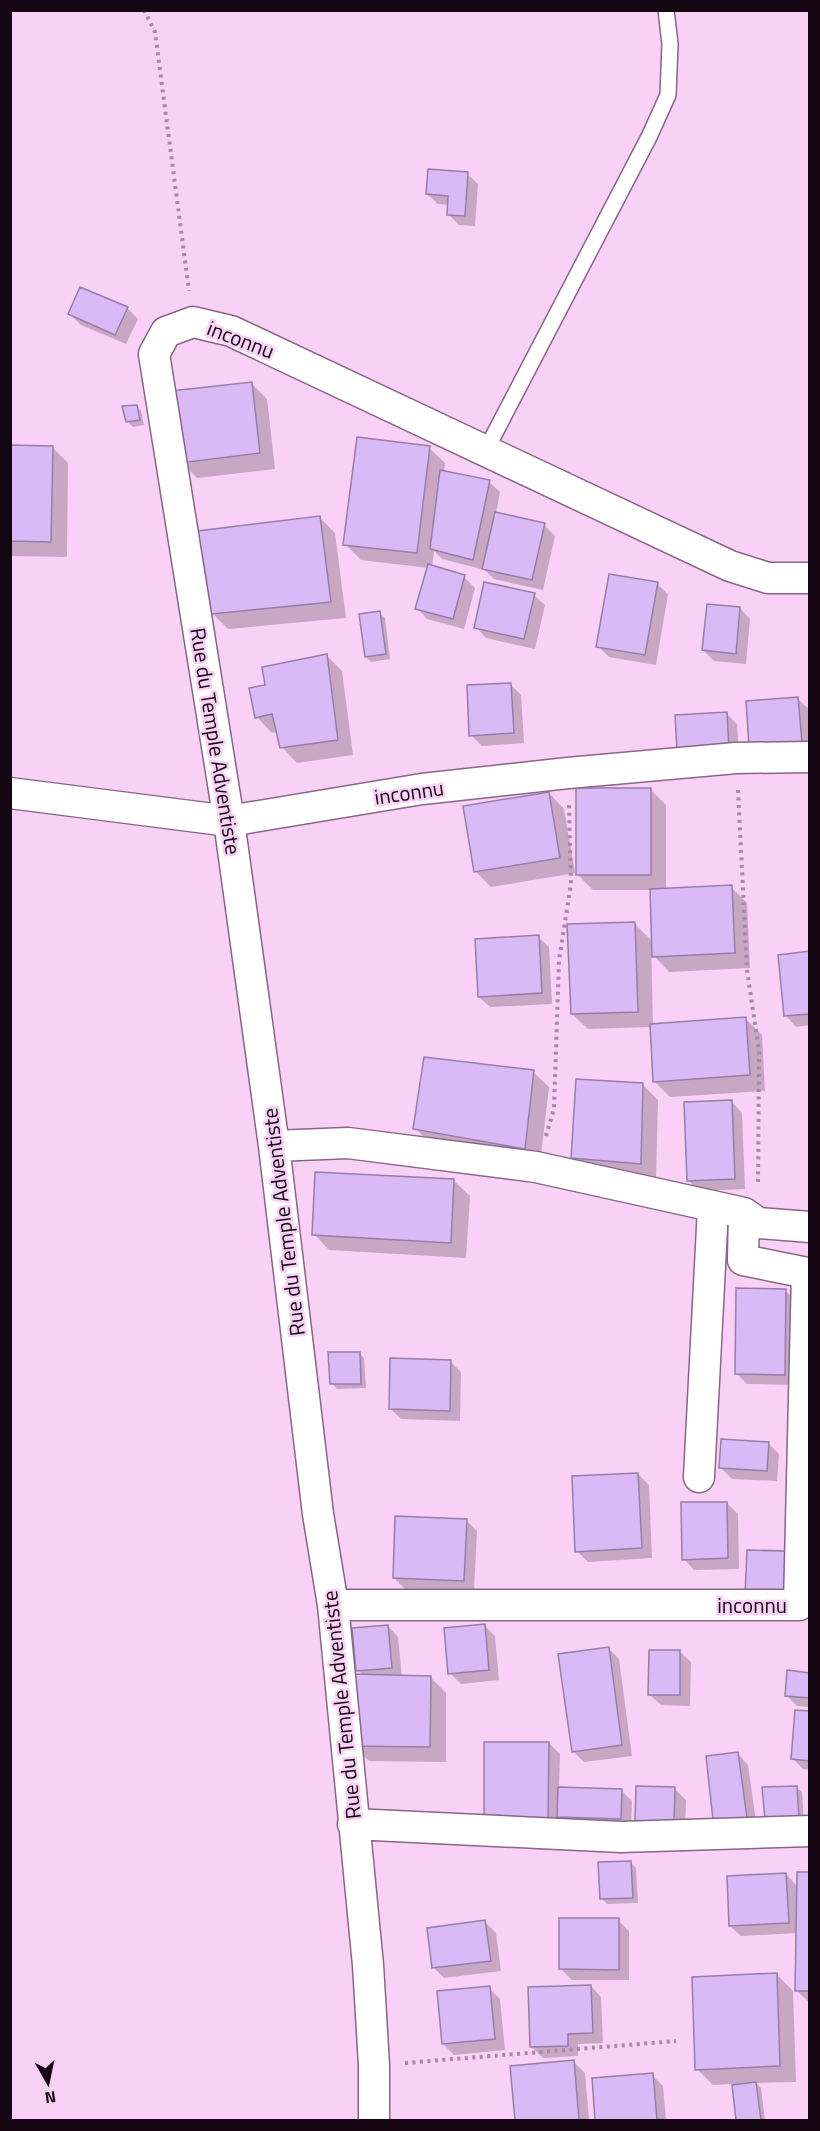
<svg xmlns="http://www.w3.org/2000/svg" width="820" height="2131" viewBox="0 0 820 2131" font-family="'Titillium Web',sans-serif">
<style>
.shadow{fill:#0003}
.building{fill:#d9b9f6;stroke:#957fa8;stroke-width:1.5}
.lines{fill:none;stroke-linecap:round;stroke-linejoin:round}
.lane-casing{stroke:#896586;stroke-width:18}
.street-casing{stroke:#896586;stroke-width:33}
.path{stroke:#a789a5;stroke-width:4;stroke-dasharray:3 4.5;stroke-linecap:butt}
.lane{stroke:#fff;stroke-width:15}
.street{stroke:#fff;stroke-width:30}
.labels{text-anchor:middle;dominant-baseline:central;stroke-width:5;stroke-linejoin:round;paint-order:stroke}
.street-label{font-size:21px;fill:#140713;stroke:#f9d1f6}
</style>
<rect width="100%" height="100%" fill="#f9d1f6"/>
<path class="shadow" d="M467,174L478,184L475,226L459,225L448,214L449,205L438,204L427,194Z
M127,308L138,319L126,344L81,325L70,314Z
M251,383L267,399L275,469L197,478L181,462Z
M136,406L141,411L144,425L133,427L127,421Z
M10,446L52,447L68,463L67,557L10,556Z
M429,448L445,463L444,472L489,482L500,492L496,514L544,525L555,536L543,590L494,579L485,570L442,559L434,551L432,567L464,577L475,588L464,629L427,619L417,608L429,568L361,560L345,544Z
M319,517L335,533L346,618L228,629L212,613Z
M657,584L668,594L656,665L609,657L598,646Z
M534,595L545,605L535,649L486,638L476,627Z
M740,608L750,619L746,664L714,661L703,650Z
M379,613L385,618L390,659L371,662L366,657Z
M326,655L342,671L353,755L297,763L282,747L278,732L272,733L257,717L267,686Z
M510,684L521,695L524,743L482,746L471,735Z
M798,699L809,709L810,753L761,757Z
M726,713L737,724L739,759L690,761Z
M650,789L666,805V890L731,887L747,903L750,968L669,972L654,956L651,890H593L577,874Z
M549,793L564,809L575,873L491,887L475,871Z
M634,923L651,940L653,1025L746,1019L762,1035L765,1091L670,1097L654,1081L651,1027L588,1029L572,1014Z
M538,937L549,947L552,1004L490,1007L479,997Z
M810,953V1025L796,1027L786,1016Z
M533,1072L549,1087L540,1164L431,1144L415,1128Z
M642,1084L658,1100L656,1179L589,1173L573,1157Z
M732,1102L742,1113L745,1189L699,1191L688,1180Z
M454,1181L470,1196L466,1258L329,1250L314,1234Z
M785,1290L796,1301L795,1385L747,1384L736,1373Z
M359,1353L364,1358L366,1388L337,1389L332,1383Z
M450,1361L461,1372L460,1421L401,1419L390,1408Z
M768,1443L779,1454L777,1481L732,1479L721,1468Z
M638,1474L649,1485L652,1558L588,1562L577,1551Z
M727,1503L738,1514L739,1569L694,1570L684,1559Z
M466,1520L477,1531L474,1591L405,1589L394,1578Z
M484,1625L495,1636L499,1680L461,1684L450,1673Z
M388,1626L398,1637L402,1677H430L446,1693V1762L369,1761L353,1746L364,1676L358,1670Z
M608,1648L619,1659L632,1756L584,1762L573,1751Z
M680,1652L691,1662L690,1706L661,1705L650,1695Z
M810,1674V1707L797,1706L786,1695Z
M810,1713V1770L803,1769L792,1758Z
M549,1743L560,1754L559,1789L621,1790L632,1801L631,1829L570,1828L559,1817V1829H496Z
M738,1754L748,1765L758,1835L727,1839Z
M796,1787L802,1792L804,1824L766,1818Z
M675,1789L686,1800L685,1832L647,1831L636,1820Z
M631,1863L636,1868L638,1903L607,1904L602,1899Z
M786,1874L798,1887L810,1874V2003L797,1991V1933L741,1936L730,1926Z
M618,1920L629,1931V1980H572L561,1969Z
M485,1922L496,1933L501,1971L444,1978L433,1967Z
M777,1975L793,1991L796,2082L756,2083L761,2088L765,2120H738L733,2084L713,2085L697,2069Z
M591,1986L601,1997L603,2043L578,2044V2056L543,2058L532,2047Z
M489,1988L500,1999L505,2050L454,2055L443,2044Z
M574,2062L585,2073L589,2120H516L512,2067Z
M652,2075L663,2086L666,2120H597L593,2080Z"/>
<path class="building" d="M428,169L468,172L465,216L447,215L448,196L426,194Z
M80,287L128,307L115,335L68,314Z
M252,382L260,453L180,463L171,391Z
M137,405L140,420L126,422L122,406Z
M357,437L430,446L417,553L343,545Z
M10,445L53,446L51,542L10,541Z
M440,470L490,480L473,560L430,549Z
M495,512L545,523L532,580L482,569Z
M320,516L331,602L211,614L198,531Z
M428,564L465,575L453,619L415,609Z
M609,574L658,582L645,655L596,647Z
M484,582L535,593L524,639L474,628Z
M707,604L740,607L736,654L702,650Z
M380,611L386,654L365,657L359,614Z
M327,654L338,740L280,748L272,714L255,718L249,688L265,685L262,667Z
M511,683L514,733L469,736L467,685Z
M798,697L802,743L749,747L746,701Z
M727,712L729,749L677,751L675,715Z
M576,788H651V875H576Z
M549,792L560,858L474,872L463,806Z
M732,885L735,953L652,957L650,889Z
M635,922L638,1012L571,1014L567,924Z
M539,935L542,993L478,997L475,939Z
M810,951V1014L784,1016L778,955Z
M746,1017L750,1075L653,1082L650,1024Z
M424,1057L534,1070L525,1149L413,1129Z
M576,1079L643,1083L641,1164L571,1158Z
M732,1100L735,1179L687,1181L684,1102Z
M315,1172L454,1179L451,1243L312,1235Z
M736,1288L786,1289L785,1375L735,1374Z
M328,1352H360L361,1384H330Z
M390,1358L451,1360L450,1411L389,1409Z
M721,1439L769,1442L767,1471L719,1468Z
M638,1473L642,1548L575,1552L572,1476Z
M681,1502H727L728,1558L682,1560Z
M395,1516L467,1519L464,1581L393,1578Z
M747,1550L787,1551L785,1596L745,1594Z
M485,1624L489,1670L448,1674L444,1628Z
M388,1625L392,1668L356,1671L352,1628Z
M609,1647L622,1745L572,1752L558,1654Z
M649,1650H680V1695H648Z
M787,1670L810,1673V1698L785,1696Z
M352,1674L431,1676L430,1747L351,1746Z
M795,1710L810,1711V1761L791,1759Z
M484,1742H549L548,1819L484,1818Z
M738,1752L748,1825L714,1829L706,1756Z
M636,1786L675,1787L674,1822L635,1821Z
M797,1786L799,1819H765L762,1787Z
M558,1787L622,1789L621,1819L557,1817Z
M631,1861L633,1898L600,1899L598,1862Z
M797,1872H810V1991H795Z
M786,1873L789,1923L729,1926L727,1876Z
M559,1918H619V1970L559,1969Z
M485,1920L491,1961L432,1968L427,1928Z
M777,1973L780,2066L695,2070L692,1977Z
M591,1985L593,2033L568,2034V2046L530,2047L528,1987Z
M490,1986L495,2039L442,2044L437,1991Z
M574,2060L579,2120H515L510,2066Z
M653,2073L657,2120H595L592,2078Z
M756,2082L761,2120H736L732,2085Z"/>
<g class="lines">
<defs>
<path id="lane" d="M486,450L649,137L668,95L670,44L666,10"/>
<path id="street" d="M10,793L229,821L422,789L568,773L736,758L810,757
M274,1146L348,1143L536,1167L744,1213L758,1223L810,1227
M699,1477L713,1208
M333,1605H799L807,1273L743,1260L744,1213
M353,1824L621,1837L810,1831
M374,2120V2065L368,1965L333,1605L318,1514L274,1146L229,821L154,354L166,332L193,322L231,331L730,566L768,578H810"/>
</defs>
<use href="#lane" class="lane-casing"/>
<use href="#street" class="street-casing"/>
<path class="path" d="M144,10L155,32L189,291
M738,790L747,970L759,1051L758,1186
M546,1136L554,1109L559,960L571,884L569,804
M405,2063L676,2041"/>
<use href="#lane" class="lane"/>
<use href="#street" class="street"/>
</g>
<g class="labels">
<g class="street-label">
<text transform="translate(241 339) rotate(21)">inconnu</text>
<text transform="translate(216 741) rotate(81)">Rue du Temple Adventiste</text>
<text transform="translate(409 792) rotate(-8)">inconnu</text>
<text transform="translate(283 1222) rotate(-97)">Rue du Temple Adventiste</text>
<text x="752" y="1605">inconnu</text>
<text transform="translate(341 1705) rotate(-96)">Rue du Temple Adventiste</text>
</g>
</g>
<rect width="820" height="2131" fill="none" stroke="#140713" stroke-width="24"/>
<g transform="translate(48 2083) rotate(171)" stroke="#f9d1f6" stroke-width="4.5" paint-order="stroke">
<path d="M0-4.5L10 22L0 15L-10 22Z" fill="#140713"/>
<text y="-9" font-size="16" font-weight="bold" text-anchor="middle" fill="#140713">N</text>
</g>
</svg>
